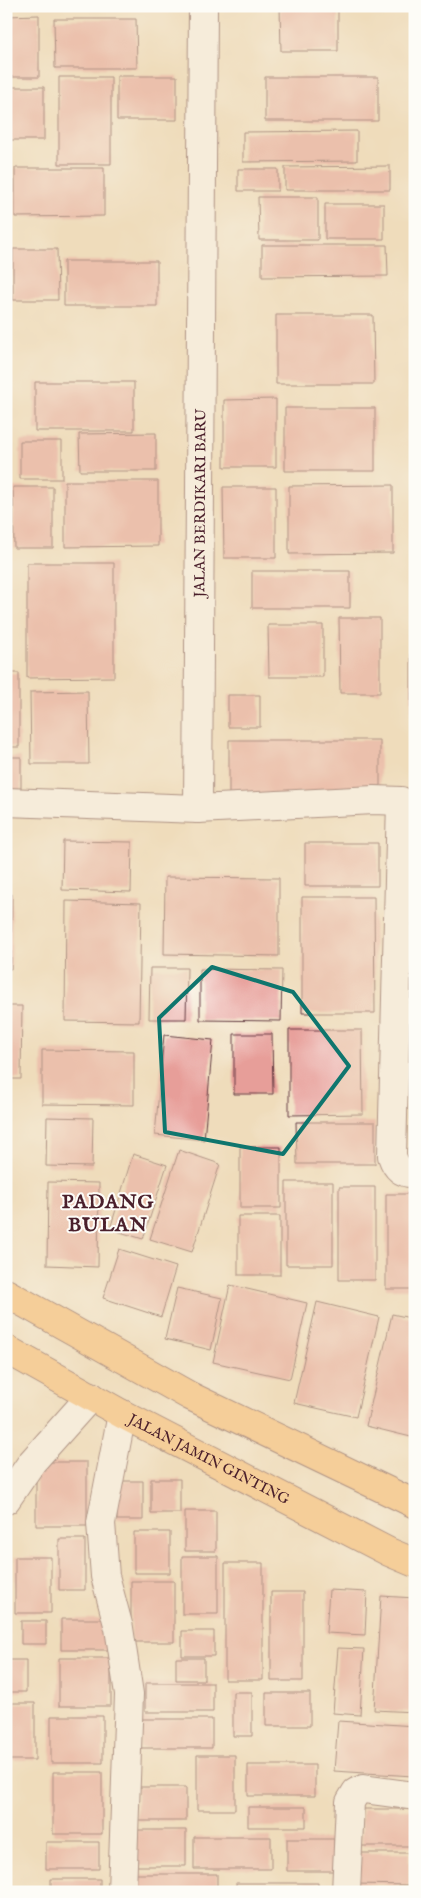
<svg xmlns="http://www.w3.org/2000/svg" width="421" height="1898" viewBox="0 0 421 1898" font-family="'IM FELL English',serif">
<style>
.building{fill:#e79e99}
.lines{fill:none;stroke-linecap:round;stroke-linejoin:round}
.street-casing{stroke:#633b41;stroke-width:30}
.primary-casing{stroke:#633b41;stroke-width:30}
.street{stroke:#fff;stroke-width:28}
.primary{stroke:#fdbc6f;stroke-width:28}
.marked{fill:none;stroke:#0f766e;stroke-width:4;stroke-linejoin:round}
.labels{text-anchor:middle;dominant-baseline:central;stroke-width:4;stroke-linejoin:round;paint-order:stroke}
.street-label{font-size:15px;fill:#4a1f2b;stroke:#fdfcf7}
.district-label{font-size:20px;font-weight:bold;letter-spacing:1px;fill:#4a1f2b;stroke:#fdfcf7}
</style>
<rect width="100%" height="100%" fill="#fdfcf7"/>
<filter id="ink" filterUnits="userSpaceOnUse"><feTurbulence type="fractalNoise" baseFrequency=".02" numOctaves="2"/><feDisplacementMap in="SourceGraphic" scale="10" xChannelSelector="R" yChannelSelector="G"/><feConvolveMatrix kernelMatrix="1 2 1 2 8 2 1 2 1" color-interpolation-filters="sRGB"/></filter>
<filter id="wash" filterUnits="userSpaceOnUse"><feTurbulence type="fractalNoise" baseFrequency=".0096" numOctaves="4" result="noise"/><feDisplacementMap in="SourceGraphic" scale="20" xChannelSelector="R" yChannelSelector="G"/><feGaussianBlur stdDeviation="1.12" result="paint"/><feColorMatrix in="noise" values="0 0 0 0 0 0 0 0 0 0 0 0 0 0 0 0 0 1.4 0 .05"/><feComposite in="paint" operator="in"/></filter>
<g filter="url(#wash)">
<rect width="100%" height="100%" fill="#efdcbb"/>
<g id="blocks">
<path class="building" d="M280,6H338V51H281Z
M39,15V77H6V16Z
M54,19H136L137,68H55Z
M117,76H177V120H117Z
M59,77H111V164H59Z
M265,77H378V121H265Z
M6,87H44V140H6Z
M357,131V161L243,162V132Z
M390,166V190H285V167Z
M15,168H104V216L15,217Z
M238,169H278V191H238Z
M258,197H318V240H259Z
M325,204H384V239H325Z
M262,245H387L388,276L262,277Z
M13,249H57L58,300H13Z
M64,261H157V306H64Z
M276,315H373L374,384H276Z
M6,365H8V411H6Z
M35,382H134V431H35Z
M276,399V467H224V400Z
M285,408H375V471H285Z
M156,433V471H80L79,434Z
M20,441H62V479H20Z
M65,481H158V546L65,547Z
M393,485V553L289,554V486Z
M13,487H53V548H14Z
M223,487H276V558H224Z
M27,563H114V677L27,678Z
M252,571H350V608H252Z
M339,618H380V693H340Z
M268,625H323V677H269Z
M411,652H415V716H411Z
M6,673H19V747H6Z
M88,691L89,764H31L30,692Z
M228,695H260V727H228Z
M229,740H380V796L229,797Z
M6,757H21V798H6Z
M63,841L132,842L131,892L62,890Z
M305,843H378V886H305Z
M165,877L279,878V956L164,954Z
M6,894H12L11,969H6Z
M302,897H374L375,1013H302Z
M66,901L141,903L139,1022L65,1021Z
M411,929H415V982H413Z
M150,968H187L186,1019H149Z
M200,969L282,970L281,1021L200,1020Z
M6,1006H22L21,1079H6Z
M409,1007H415V1065H411Z
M289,1030H362L363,1114L289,1115Z
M234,1034H272L273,1094H234Z
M164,1035L213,1040L204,1140L155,1135Z
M42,1050L134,1051V1105L42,1104Z
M410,1077H415V1161H412Z
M47,1117L93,1118L92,1167L46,1166Z
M296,1122H375V1164H297Z
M240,1147H281V1208H240Z
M179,1150L220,1164L192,1252L150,1239Z
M133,1154L167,1165L143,1239L110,1229Z
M48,1182L99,1183L98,1267L47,1265Z
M286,1182H333V1265H286Z
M339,1187H375V1280H339Z
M386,1194H415V1289H386Z
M238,1216H280V1275H238Z
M119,1249L176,1267L161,1317L103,1298Z
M230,1285L307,1303L290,1379L213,1362Z
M177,1288L222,1298L211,1350L165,1339Z
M317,1302L379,1317L356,1417L294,1403Z
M392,1314L415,1319V1438L366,1426Z
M36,1462H87V1526H36Z
M151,1479H180V1513H151Z
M117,1481H143V1520H117Z
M185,1511H216V1551H185Z
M134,1532H170V1573H134Z
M59,1539H85V1590H59Z
M182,1556H218V1614H182Z
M15,1557H51V1613H15Z
M225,1563H263V1680H225Z
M131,1581H174V1642H131Z
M329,1590L367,1592L365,1635L326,1633Z
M271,1592H303V1681H271Z
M381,1596L415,1598V1712L374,1710Z
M61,1619H108V1650H61Z
M21,1621H46V1644H21Z
M182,1631H214V1656H182Z
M338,1648L364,1649L360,1715L333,1713Z
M59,1658H111V1706H59Z
M176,1658H204V1680H176Z
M6,1660H26V1692H6Z
M145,1683H213V1712H145Z
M233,1692H252V1736H233Z
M266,1693H310V1726H266Z
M6,1703H35V1760H6Z
M51,1716H103V1763H51Z
M140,1719H212V1748H140Z
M338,1721L415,1726L413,1776L334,1771Z
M197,1755H235V1810H197Z
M248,1765H315V1796H248Z
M53,1772H102V1834H53Z
M137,1787H186V1821H137Z
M248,1807H306V1827H248Z
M362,1809H414L413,1846H362Z
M136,1830H186V1866H136Z
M194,1837H271V1869H194Z
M287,1839H334V1871H287Z
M46,1842H99V1869H46Z
M356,1853H409V1885L356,1884Z
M135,1874H217V1892H135Z
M51,1879H100V1892H51Z
M236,1883H318V1892H236Z"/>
</g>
</g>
<g filter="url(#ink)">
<use href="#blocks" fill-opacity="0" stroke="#633b41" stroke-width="1"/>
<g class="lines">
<defs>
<g id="street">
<path d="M6,802L198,809L374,800L401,801L392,1156C396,1168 402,1174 415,1173"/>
<path id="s1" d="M198,809L203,6"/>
<path d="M122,1414L101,1523L105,1576L119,1628L129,1694L122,1892"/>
<path d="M6,1500L32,1462L91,1396"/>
<path d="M346,1892L350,1802L356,1792L363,1789L415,1796"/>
</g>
<g id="primary">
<path d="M6,1293L190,1396L415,1504"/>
<path id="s2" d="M6,1349L122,1414L389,1552L415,1563"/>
</g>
</defs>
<use href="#street" class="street-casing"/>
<use href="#primary" class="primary-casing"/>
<use href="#street" class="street"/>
<use href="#primary" class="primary"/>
</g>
</g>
<path d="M0 0H421V1898H0ZM212,967L293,992L349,1066L283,1154L165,1132L159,1018Z" fill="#efdcbb" fill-opacity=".55" fill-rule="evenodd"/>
<path class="marked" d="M212,967L293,992L349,1066L283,1154L165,1132L159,1018Z"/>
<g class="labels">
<g class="street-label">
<text stroke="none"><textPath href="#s1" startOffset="306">JALAN BERDIKARI BARU</textPath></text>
<text stroke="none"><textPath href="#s2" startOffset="231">JALAN JAMIN GINTING</textPath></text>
</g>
<g class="district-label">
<text x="108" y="1202">PADANG<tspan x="108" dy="23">BULAN</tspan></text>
</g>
</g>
<rect width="421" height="1898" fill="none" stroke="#fdfcf7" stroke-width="25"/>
</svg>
